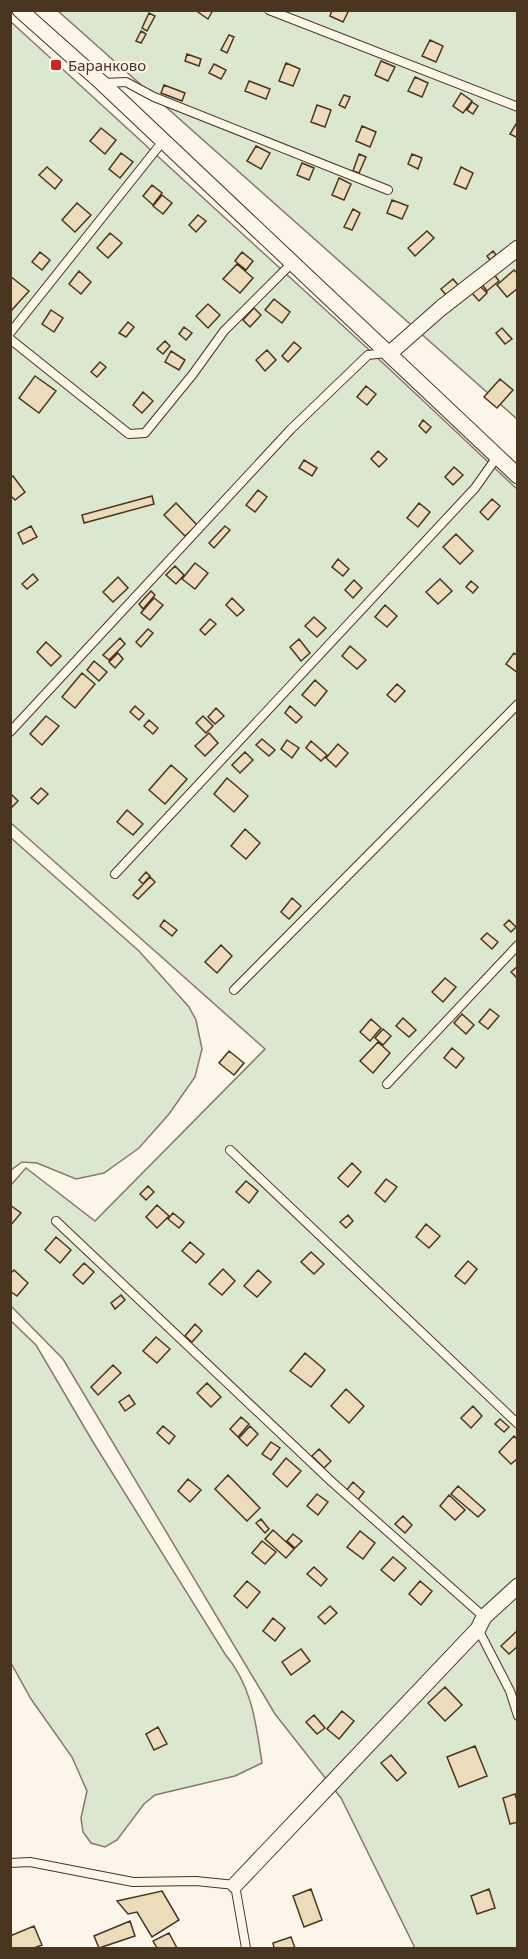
<svg xmlns="http://www.w3.org/2000/svg" width="528" height="1959" viewBox="0 0 528 1959" font-family="'Noto Sans',sans-serif">
<style>
.green{fill:#dce7d0;stroke:#887966;stroke-width:1.5}
.building{fill:#ecdcbc;stroke:#4a3520;stroke-width:1.5}
.lines{fill:none;stroke-linecap:round;stroke-linejoin:round}
.lane-casing{stroke:#4a3520;stroke-width:10}
.street-casing{stroke:#4a3520;stroke-width:17}
.lane{stroke:#fbf6e9;stroke-width:8}
.street{stroke:#fbf6e9;stroke-width:15}
.poi-dot{fill:#c62828;stroke:#fbf6e9;stroke-width:2}
.labels{text-anchor:middle;dominant-baseline:central;stroke-width:4.5;stroke-linejoin:round;paint-order:stroke}
.poi-label{font-size:15px;fill:#4a3520;stroke:#fbf6e9;text-anchor:start}
</style>
<rect width="100%" height="100%" fill="#fbf6e9"/>
<path class="green" d="M58,11H517V419Z
M10,21L366,347L517,489V1948H415L341,1798L275,1714L63,1359L11,1306V1185L26,1168L95,1221L265,1049L11,823Z
M11,838L139,951L189,1007L196,1020L202,1049L195,1077L169,1114L139,1148L104,1173L76,1179L37,1163L22,1162L11,1170Z
M10,1320L36,1345L93,1442L225,1654C252,1686 256,1723 262,1763L235,1776L155,1795L144,1804L117,1840L105,1847L91,1843L83,1832L81,1818L87,1791L72,1757L31,1699L11,1663Z"/>
<path class="building" d="M195,10H213L208,19Z
M332,10H349L343,22L330,16Z
M149,13L155,16L147,31L142,28Z
M141,31L146,34L141,43L136,41Z
M229,35L234,37L227,53L221,50Z
M430,40L443,46L436,62L422,56Z
M187,54L201,59L199,66L185,61Z
M381,61L395,67L388,81L375,75Z
M286,63L300,69L293,86L279,81Z
M214,64L226,70L221,79L209,73Z
M415,77L428,83L422,97L408,91Z
M249,81L270,89L266,99L245,91Z
M164,85L185,93L182,101L161,93Z
M461,93L472,101L463,113L453,106Z
M344,95L350,97L345,108L339,105Z
M472,102L478,106L473,114L467,110Z
M317,105L331,110L325,127L311,122Z
M518,121V138L510,134Z
M362,126L376,132L370,147L356,141Z
M101,128L116,140L105,154L90,141Z
M256,146L270,153L261,169L247,161Z
M121,153L133,162L120,178L109,169Z
M359,154L366,157L359,173L353,171Z
M412,154L422,158L418,169L408,164Z
M302,163L314,168L309,180L297,175Z
M47,167L62,180L55,189L39,175Z
M461,167L473,173L466,189L454,184Z
M339,178L351,184L344,200L332,195Z
M152,185L162,193L153,205L143,196Z
M162,195L172,203L163,214L153,206Z
M392,200L408,206L402,219L387,213Z
M77,203L91,215L75,232L62,220Z
M353,209L360,213L352,230L344,227Z
M198,215L206,221L196,232L189,225Z
M427,231L434,238L415,256L408,248Z
M110,233L122,243L108,258L97,248Z
M493,251L496,255L490,260L487,256Z
M40,252L50,260L42,270L32,262Z
M242,252L253,261L246,270L235,261Z
M237,264L253,278L240,293L223,279Z
M514,270L518,274V288L507,297L497,285Z
M79,271L91,282L81,294L69,284Z
M493,273L499,281L487,291L481,283Z
M10,276L29,291L10,312Z
M453,279L458,285L446,295L441,289Z
M479,285L487,293L479,301L471,292Z
M274,299L290,312L282,323L265,310Z
M208,304L220,315L208,328L196,316Z
M254,308L261,315L250,327L243,320Z
M51,310L63,318L54,332L42,324Z
M128,322L134,327L126,337L119,333Z
M184,327L192,333L186,340L179,334Z
M502,328L512,339L505,344L496,333Z
M165,341L170,346L163,354L157,349Z
M294,342L301,348L288,362L282,356Z
M267,350L276,360L265,371L256,360Z
M171,351L185,360L179,370L165,362Z
M100,362L106,367L97,377L91,372Z
M35,376L56,391L39,413L19,398Z
M500,379L513,390L497,408L484,397Z
M366,386L376,394L367,405L357,397Z
M143,392L153,401L142,413L133,405Z
M423,420L431,427L426,433L419,426Z
M378,451L387,459L379,467L371,459Z
M304,460L317,468L312,476L299,468Z
M454,467L463,475L453,485L445,477Z
M13,476L25,492L15,500L10,495V478Z
M258,490L267,497L255,512L246,505Z
M152,496L154,504L84,523L82,515Z
M492,499L500,506L488,520L480,512Z
M176,503L197,525L185,536L164,515Z
M419,503L430,512L418,527L407,518Z
M31,526L37,537L23,544L18,533Z
M225,526L230,530L214,548L209,543Z
M456,534L473,551L460,564L443,547Z
M338,559L349,569L343,576L332,567Z
M195,563L208,573L195,589L182,579Z
M175,566L184,575L176,584L166,575Z
M33,574L38,580L27,589L22,584Z
M118,577L128,588L113,602L103,592Z
M440,579L452,591L438,604L426,592Z
M354,580L362,588L353,598L345,590Z
M471,581L478,587L473,593L466,587Z
M151,591L155,595L143,609L139,604Z
M154,598L163,605L150,620L141,613Z
M232,598L244,610L237,616L226,605Z
M385,605L397,616L387,627L375,617Z
M314,617L326,628L317,637L305,626Z
M210,619L216,624L205,635L200,630Z
M148,629L153,633L141,647L136,642Z
M120,638L125,644L109,660L103,655Z
M299,639L310,653L301,661L290,647Z
M46,642L61,656L51,666L37,652Z
M350,646L366,660L357,669L342,656Z
M118,653L123,659L115,668L109,662Z
M514,653L518,656V673L506,664Z
M94,661L107,672L99,681L87,670Z
M82,673L95,684L75,708L62,697Z
M315,680L327,691L315,706L302,695Z
M397,684L405,691L395,702L387,695Z
M135,706L144,714L139,720L130,712Z
M290,706L302,717L296,723L285,713Z
M216,708L224,716L215,724L208,717Z
M46,716L59,726L42,745L30,734Z
M203,716L213,726L206,733L196,723Z
M149,720L158,728L153,734L144,726Z
M209,733L218,743L205,756L195,746Z
M262,739L275,750L269,756L256,745Z
M287,740L299,748L292,758L281,749Z
M311,741L327,755L321,761L306,748Z
M338,744L348,753L336,767L326,758Z
M245,752L253,760L240,773L232,765Z
M171,765L187,779L165,804L149,790Z
M227,778L248,796L234,812L214,794Z
M41,788L48,794L38,804L31,798Z
M10,793L18,801L12,807L10,806Z
M127,810L143,824L133,835L117,822Z
M245,829L260,843L246,859L231,846Z
M146,872L150,876L143,884L139,880Z
M150,877L155,882L138,899L133,895Z
M292,898L301,906L289,919L281,912Z
M164,920L177,930L172,936L160,926Z
M509,920L516,927L511,932L504,925Z
M487,933L498,942L492,949L481,939Z
M221,945L232,956L217,973L205,962Z
M518,966V979L511,972Z
M445,978L456,987L443,1002L432,992Z
M490,1009L499,1016L488,1029L479,1022Z
M462,1014L474,1025L466,1034L454,1023Z
M403,1018L416,1030L409,1037L396,1026Z
M371,1019L381,1028L370,1041L360,1032Z
M383,1029L391,1036L383,1045L375,1038Z
M378,1042L390,1053L373,1073L360,1061Z
M452,1048L464,1058L456,1068L444,1058Z
M229,1051L244,1063L234,1075L219,1063Z
M352,1163L361,1172L348,1187L338,1178Z
M386,1179L397,1187L385,1202L375,1193Z
M246,1181L258,1191L249,1203L236,1192Z
M148,1186L154,1192L146,1200L140,1194Z
M10,1205L21,1213L10,1226Z
M157,1205L169,1216L157,1228L146,1217Z
M173,1213L184,1222L179,1228L168,1219Z
M348,1215L353,1221L346,1228L340,1222Z
M426,1224L440,1236L429,1248L416,1237Z
M56,1237L71,1250L60,1263L45,1250Z
M190,1242L204,1254L196,1263L182,1251Z
M311,1252L324,1264L314,1274L301,1262Z
M468,1261L477,1269L465,1284L455,1276Z
M84,1263L94,1272L83,1284L73,1275Z
M223,1269L235,1281L222,1295L209,1284Z
M14,1270L28,1283L17,1296L10,1291V1274Z
M258,1270L271,1282L257,1297L244,1286Z
M121,1295L125,1300L115,1309L111,1303Z
M195,1324L202,1331L192,1342L185,1336Z
M156,1337L170,1349L157,1363L143,1351Z
M305,1353L325,1370L311,1387L290,1371Z
M113,1365L121,1373L98,1395L91,1387Z
M207,1383L221,1397L211,1407L197,1393Z
M346,1389L364,1406L349,1423L331,1406Z
M129,1395L135,1404L125,1411L119,1402Z
M473,1406L482,1416L471,1428L461,1418Z
M241,1417L249,1424L238,1437L230,1429Z
M500,1419L509,1427L504,1432L495,1424Z
M163,1426L175,1436L169,1444L157,1433Z
M250,1426L258,1434L247,1446L239,1438Z
M514,1436L518,1440V1458L511,1464L499,1452Z
M271,1442L280,1448L271,1460L262,1454Z
M319,1449L331,1461L324,1468L312,1456Z
M286,1458L301,1471L287,1487L273,1474Z
M228,1475L260,1508L247,1521L215,1489Z
M188,1479L201,1490L190,1502L178,1491Z
M353,1482L364,1492L357,1501L346,1491Z
M458,1486L485,1510L478,1517L451,1494Z
M317,1494L328,1502L318,1515L307,1506Z
M449,1495L465,1510L455,1520L440,1506Z
M403,1516L412,1525L405,1533L395,1524Z
M261,1519L269,1529L265,1533L256,1523Z
M273,1530L294,1549L286,1558L265,1539Z
M360,1531L375,1543L363,1559L347,1547Z
M293,1534L302,1541L295,1548L287,1541Z
M262,1541L276,1552L265,1564L252,1553Z
M393,1557L406,1568L394,1581L381,1570Z
M314,1567L327,1579L321,1586L307,1574Z
M247,1581L260,1592L247,1608L234,1596Z
M420,1581L432,1591L421,1605L409,1594Z
M330,1606L337,1613L325,1624L318,1617Z
M273,1618L285,1628L275,1641L263,1631Z
M518,1630V1646L509,1654L501,1646Z
M301,1649L310,1661L291,1675L282,1662Z
M445,1687L462,1705L445,1721L428,1703Z
M342,1711L354,1721L339,1739L327,1729Z
M314,1715L325,1728L317,1734L306,1722Z
M158,1727L167,1744L154,1750L146,1734Z
M475,1746L487,1776L459,1787L447,1757Z
M391,1755L406,1773L397,1781L381,1763Z
M515,1794L518,1804V1822L510,1824L503,1798Z
M311,1889L322,1920L304,1927L293,1896Z
M489,1889L495,1908L477,1914L471,1896Z
M162,1891L179,1920L152,1937L137,1912L128,1914L117,1901Z
M130,1921L135,1936L99,1948L94,1936Z
M34,1926L42,1945L34,1948H11L10,1936Z
M169,1933L177,1948H157L153,1941Z
M291,1937L295,1948H274L273,1943Z"/>
<g class="lines">
<defs>
<path id="lane" d="M269,10L518,107
M104,83L126,82L154,97L388,190
M10,333L163,141
M10,339L129,434L145,433L193,374L224,331L292,263
M10,732L291,429L368,355L386,353
M115,874L475,488L497,457
M234,990L518,704
M387,1084L518,945
M230,1150L518,1424
M56,1221L332,1482L484,1617
M478,1629L510,1691L518,1716
M10,1863L30,1862L133,1882L196,1881L235,1885L246,1948"/>
<path id="street" d="M20,10L102,83L518,476
M390,353L441,308L518,248
M235,1885L478,1629L484,1617L518,1586"/>
</defs>
<use href="#lane" class="lane-casing"/>
<use href="#street" class="street-casing"/>
<use href="#lane" class="lane"/>
<use href="#street" class="street"/>
</g>
<rect class="poi-dot" x="50" y="59" width="12" height="12" rx="3"/>
<g class="labels">
<g class="poi-label">
<text x="68" y="65">Баранково</text>
</g>
</g>
<rect width="528" height="1959" fill="none" stroke="#4a3520" stroke-width="24"/>
</svg>
